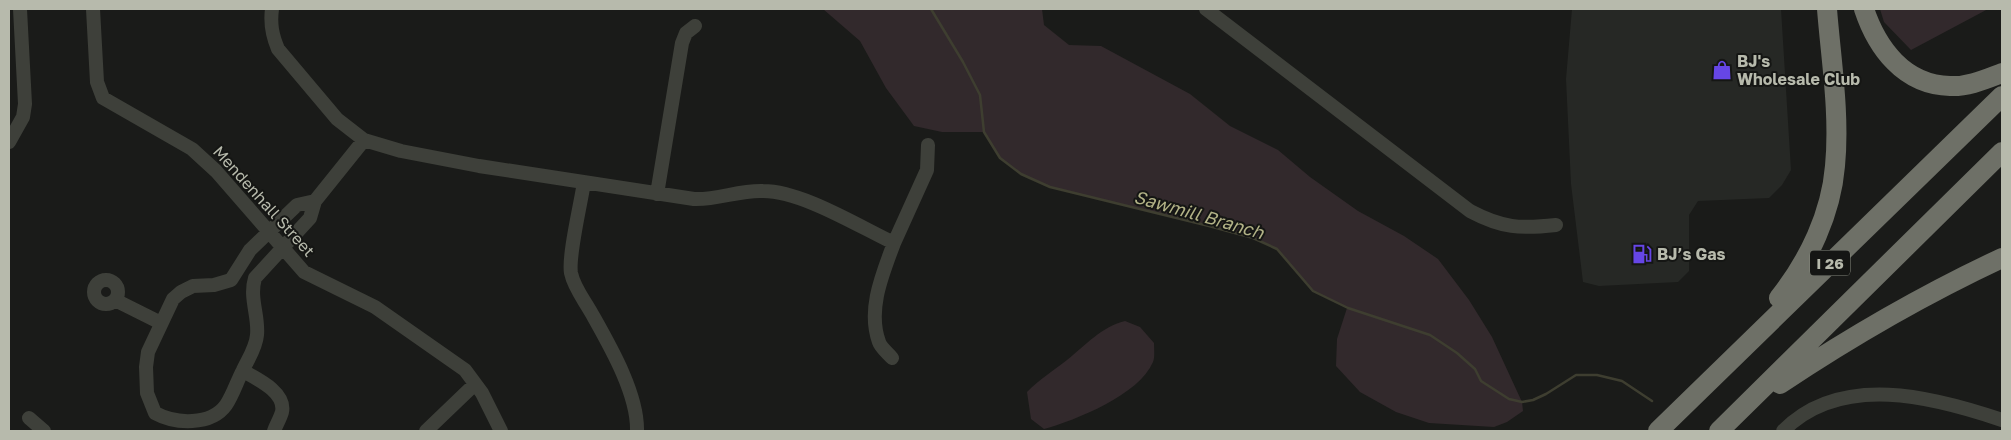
<svg xmlns="http://www.w3.org/2000/svg" width="2011" height="440" viewBox="0 0 2011 440" font-family="'Golos Text',sans-serif">
<style>
.built{fill:#262825}
.green{fill:#32292c}
.lines{fill:none;stroke-linecap:round;stroke-linejoin:round}
.stream{stroke:#3e3e30;stroke-width:2.5}
.minor{stroke:#3e403a;stroke-width:14}
.highway{stroke:#6e7067;stroke-width:20}
.labels{text-anchor:middle;dominant-baseline:central;stroke-width:4;stroke-linejoin:round;paint-order:stroke}
.shield{fill:#151614;stroke:#86897e;stroke-width:1}
.shield-label{font-size:15px;font-weight:bold;fill:#b7baac}
.poi-label{font-size:16px;font-weight:bold;fill:#b7baac;stroke:#151614;text-anchor:start}
.street-label{font-size:16px;fill:#b7baac;stroke:#151614}
.water-label{font-size:18px;font-style:italic;fill:#b2b286;stroke:#151614}
</style>
<rect width="100%" height="100%" fill="#1a1b19"/>
<path class="built" d="M1572,9H1781L1791,170L1782,185L1769,198L1698,201L1689,215V271L1678,282L1599,286L1583,282L1571,184L1566,79Z"/>
<path class="green" d="M823,9H1042L1044,25L1069,45L1101,46L1190,94L1230,126L1278,150L1310,177L1358,211L1404,236L1438,259L1469,300L1492,337L1522,402L1523,411L1507,422L1494,427L1429,423L1396,412L1360,392L1336,366L1337,339L1347,308L1313,291L1276,249L1253,238L1209,226L1050,187L1021,174L1000,158L984,132H942L914,126L886,88L860,41Z
M1880,9H1988L1911,50L1884,22Z
M1125,321L1140,327L1154,343C1154,349 1155,357 1153,362C1139,395 1076,420 1044,429L1031,419L1027,392C1040,379 1053,371 1067,360C1086,345 1101,327 1125,321Z"/>
<g class="lines">
<path class="stream" d="M931,9L963,62L980,95L984,132L1000,158L1021,174L1050,187L1209,226L1253,238L1277,249L1313,291L1348,308L1430,335L1457,353L1475,369L1481,381L1509,399L1522,402L1533,400L1546,394L1576,375H1597L1622,381L1652,401"/>
<path class="minor" d="M93,9L97,82L103,98L192,149L216,171L304,272L375,307L465,370L482,393L501,431
M272,9C270,24 272,35 278,49L337,119L364,140L401,151L479,166L694,199C718,200 739,190 763,191C802,191 858,226 894,243C883,273 867,309 879,342C881,348 888,353 892,358
M1206,9L1470,211C1502,228 1520,229 1556,225
M9,142L23,117L25,104L20,9
M584,182C581,203 568,256 571,273C574,288 585,301 592,314C610,346 638,394 637,431
M657,194L682,43L686,33L695,26
M315,201L310,218L255,278C249,298 259,316 257,335C256,348 248,359 243,370C237,381 233,395 226,405C211,426 175,424 155,413L147,393L146,367L148,352L173,299L181,292L193,286L214,285L231,280L250,250L297,205Z
M315,201L364,140
M894,243L927,170L928,145
M94 292a12 12 0 1 1 24 0a12 12 0 1 1-24 0Z
M115,300L161,323
M243,371C257,379 286,392 282,412C280,419 276,425 274,431
M29,418L44,431
M426,431L475,384
M1783,431C1841,372 1934,397 2002,420"/>
<path class="highway" d="M1864,9C1877,48 1904,85 1950,86C1968,87 1986,79 2002,73
M1779,298C1809,260 1831,214 1835,166C1840,114 1831,60 1827,9
M1780,384C1852,336 1925,294 2002,258
M1658,431L2002,96
M1719,431L2002,152"/>
</g>
<defs>
<symbol id="shop-bare" viewBox="-9 -9 18 18"><path d="M-5-2.5h2.3a2.7 3.5 0 0 1 5.4 0H5L5.5 6h-11ZM-1.5-2.5h3a1.5 2.3 0 0 0-3 0Z" fill="#6646e6" stroke="#151614" stroke-width="2.5" paint-order="stroke"/></symbol>
<symbol id="fuel-bare" viewBox="-9 -9 18 18"><path d="M-5.5-6h7V0h2V4h1.3V-2.5L3-4.5l.8-.8L6-3V5H2.5V1h-1V6h-7ZM-4.2-4.7v3.2H.2V-4.7Z" fill="#6646e6" stroke="#151614" stroke-width="2.5" paint-order="stroke"/></symbol>
</defs>
<g fill-rule="evenodd">
<use href="#shop-bare" x="1708" y="56" width="28" height="28"/>
<use href="#fuel-bare" x="1628" y="240" width="28" height="28"/>
</g>
<g class="labels">
<rect class="shield" x="1810" y="250.5" width="40" height="25" rx="4"/>
<g class="shield-label">
<text x="1830" y="263">I 26</text>
</g>
<g class="poi-label">
<text x="1737" y="61">BJ's<tspan x="1737" dy="18">Wholesale Club</tspan></text>
<text x="1657" y="254">BJ’s Gas</text>
</g>
<g class="street-label">
<text transform="translate(264 201) rotate(48)">Mendenhall Street</text>
</g>
<g class="water-label">
<text transform="translate(1199 214) rotate(16)">Sawmill Branch</text>
</g>
</g>
<rect width="2011" height="440" fill="none" stroke="#b7baac" stroke-width="20"/>
</svg>
